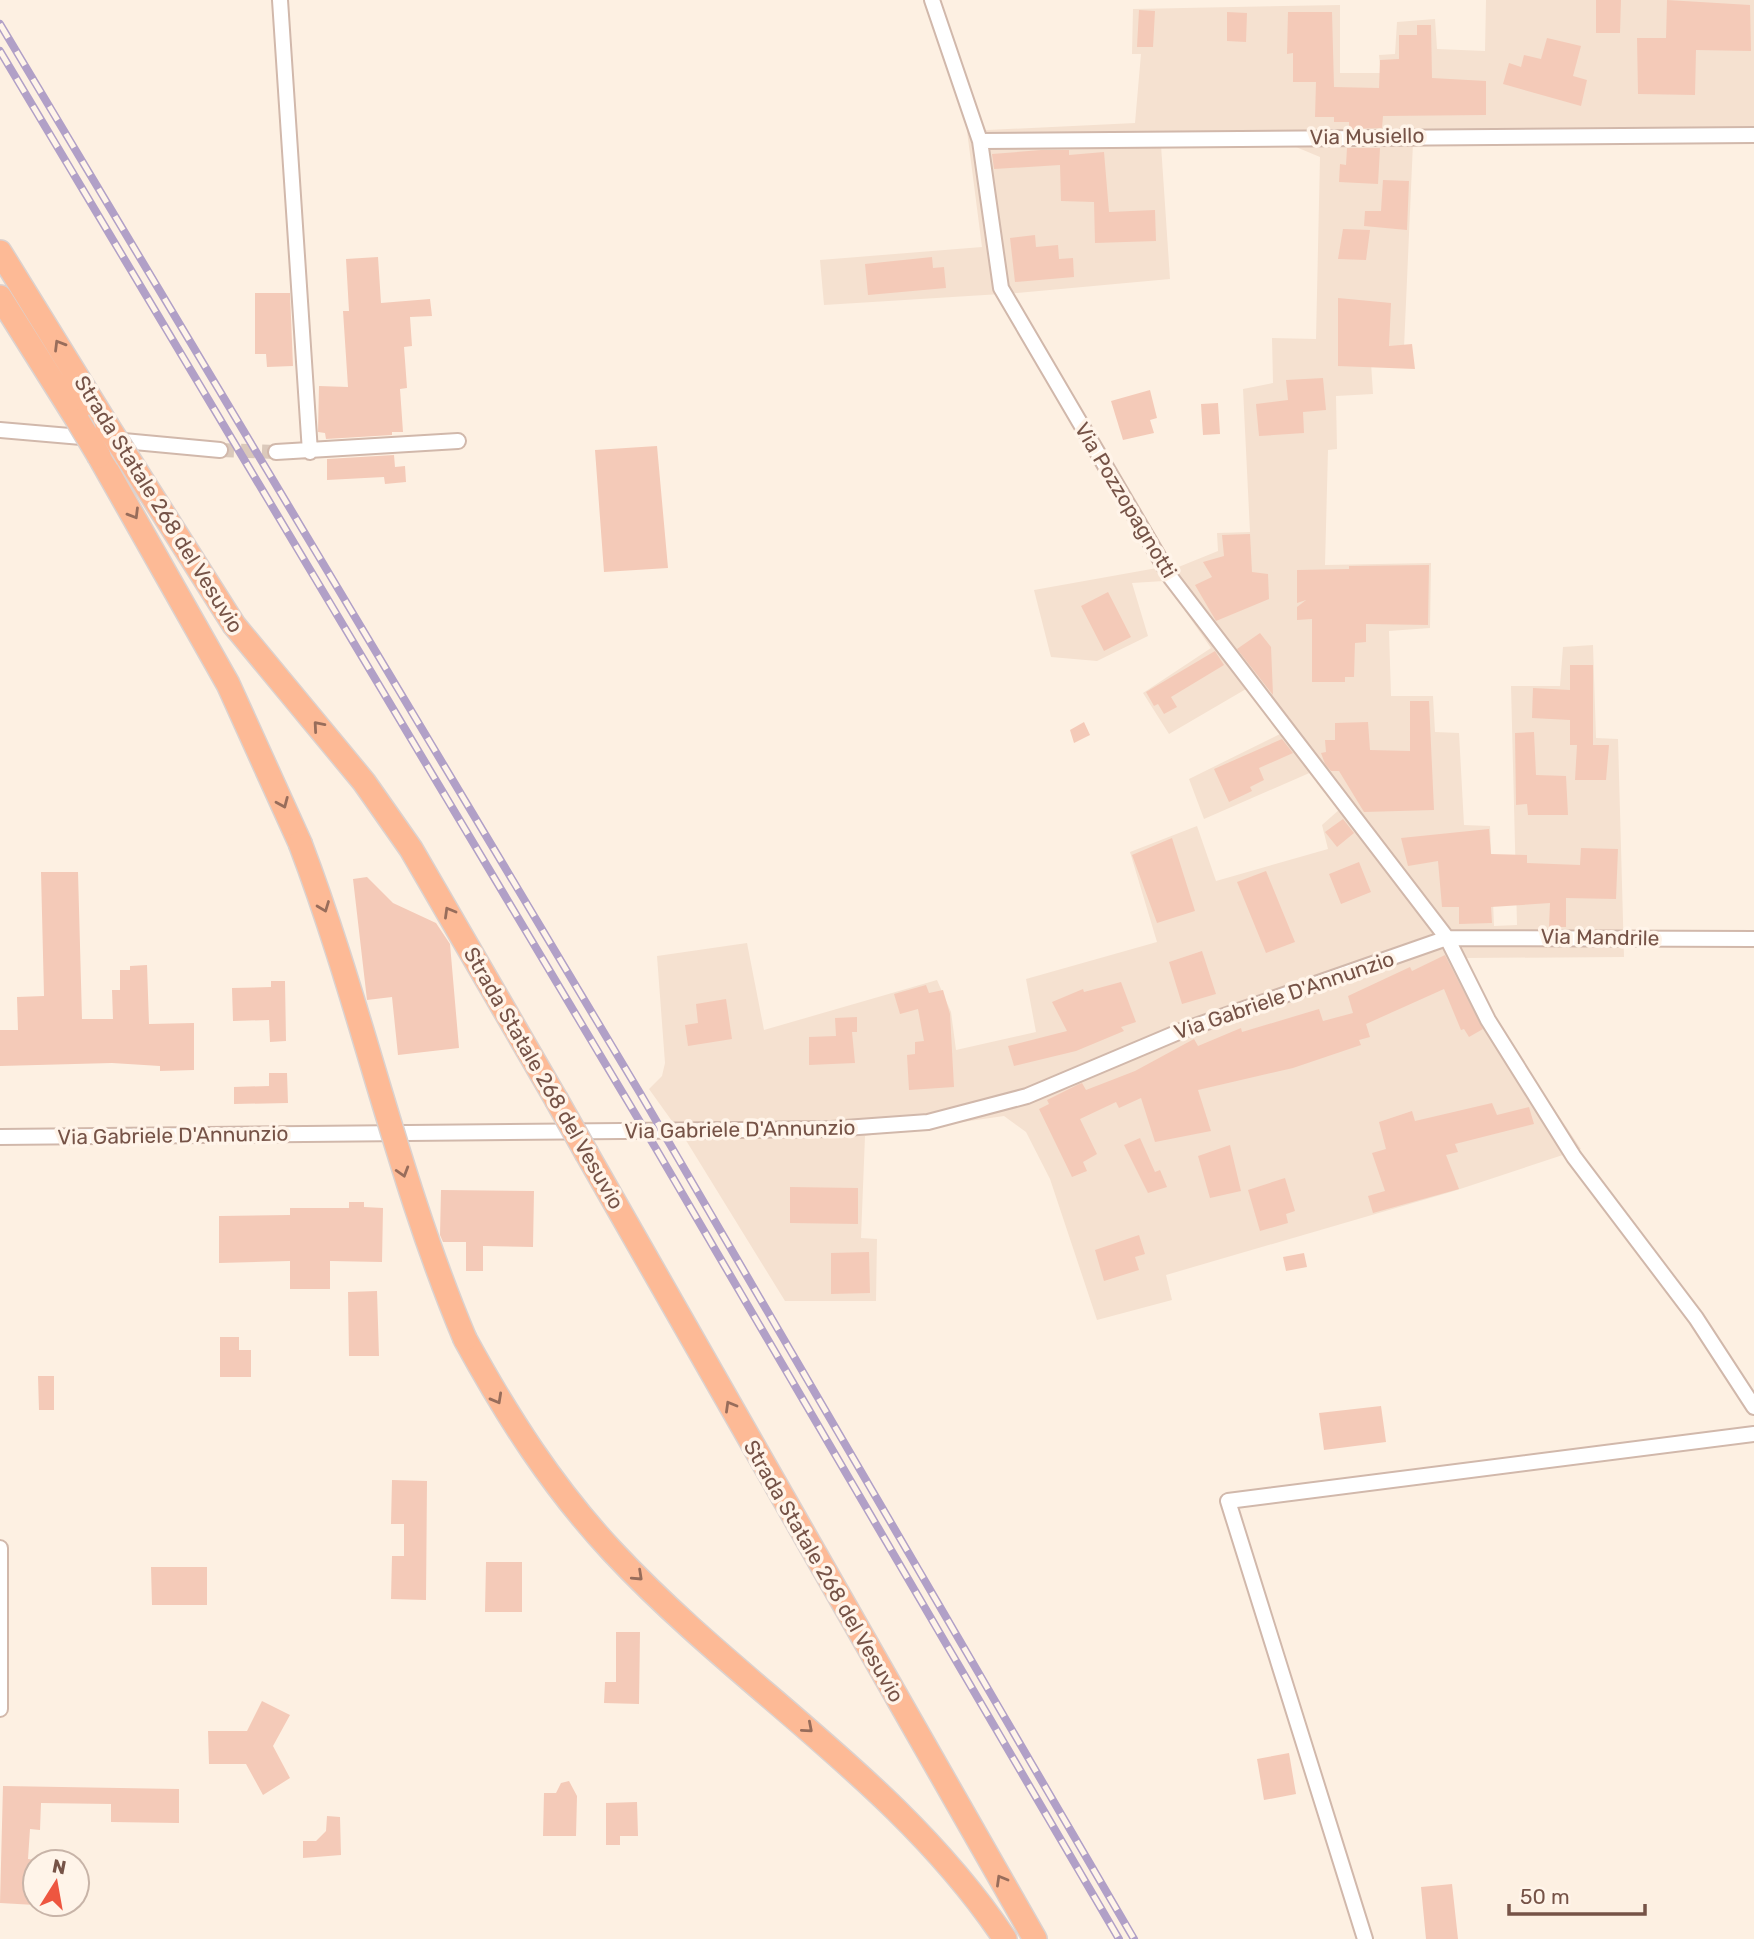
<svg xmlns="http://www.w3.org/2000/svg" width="1754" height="1939" viewBox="0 0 1754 1939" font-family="Rubik,sans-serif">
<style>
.residential{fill:#f5e1d0}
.building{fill:#f4cab8}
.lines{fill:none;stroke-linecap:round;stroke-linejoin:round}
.minor-tunnel{stroke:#dbc9bb;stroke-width:14;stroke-dasharray:14 7;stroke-linecap:butt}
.minor-casing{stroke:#d1b8ab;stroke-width:18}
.trunk-casing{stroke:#dbd2cf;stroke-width:26}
.minor{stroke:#fff;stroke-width:14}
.trunk{stroke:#fdba96;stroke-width:23}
.rail-casing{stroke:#b1a0c7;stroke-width:8}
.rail{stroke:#fff4e9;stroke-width:5;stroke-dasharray:16;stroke-linecap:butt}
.trunk-bridge-casing{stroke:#dbd2cf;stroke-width:26;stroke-linecap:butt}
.trunk-bridge{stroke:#fdba96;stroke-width:23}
.oneway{stroke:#986d5b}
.labels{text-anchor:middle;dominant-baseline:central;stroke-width:7;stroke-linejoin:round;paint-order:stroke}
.street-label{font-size:21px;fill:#765347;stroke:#fff4e9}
</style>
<rect width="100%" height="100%" fill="#fdf0e2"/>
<path class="residential" d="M1486,0H1754V138L1413,143L1404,348L1370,347L1373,394L1336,396L1337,449L1328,450L1325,565L1431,563L1430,628L1389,631L1391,696H1433L1435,732L1459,733L1464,825L1490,826L1494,926L1517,925L1511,686H1560L1563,647L1593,645L1596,738L1618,739L1624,957L1465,958L1494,1019L1581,1149L1454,1191L1166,1275L1172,1300L1097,1320L1050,1179L1026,1132L1004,1116L865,1136L861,1238L877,1239L876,1301H785L687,1142L649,1089L662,1076L665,1063L657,956L747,943L764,1030L937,980L951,1012L956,1050L1036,1032L1026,979L1157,942L1130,852L1197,826L1216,881L1328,849L1322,825L1340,809L1314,771L1204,819L1189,779L1282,733L1246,689L1169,734L1143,693L1211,648L1164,581L1132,583L1148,636L1097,661L1051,657L1034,590L1157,568L1146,548L1156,539L1176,568L1218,551L1217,533L1250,532L1243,389L1273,383L1272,338L1316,339L1320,157L1284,142L1161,145L1170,279L1017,293L824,305L820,260L982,247L967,131L1135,123L1141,54H1132L1133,9L1340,5V73H1381L1379,55L1395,54L1397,22L1435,19L1437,49L1485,51Z"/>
<path class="building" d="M1596,0H1621L1620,33H1596Z
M1667,0L1750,5L1751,51L1696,50L1695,95L1638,94L1637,38H1666Z
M1139,10L1155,11L1153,47H1137Z
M1227,12L1247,13L1246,42L1227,41Z
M1288,12H1332L1334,87L1379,88L1380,60L1399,59V35H1417V25H1431L1432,78L1486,81V115L1383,116L1382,128L1349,129V122H1334V117H1315L1316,82H1293V53L1287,54Z
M1547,38L1581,46L1573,76L1587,80L1581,106L1503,84L1509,63L1521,67L1524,55L1541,59Z
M1347,148H1380L1378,184L1339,182L1340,164L1346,165Z
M1041,150H1069V155L1104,152L1109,212L1155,210L1156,241L1095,243L1094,202L1061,201L1060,165L994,169L992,154Z
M1383,180L1409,181L1407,230L1364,226L1365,211H1381Z
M1343,229L1370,230L1366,260L1338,259Z
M1035,235L1036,247L1058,245L1059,259L1073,258L1074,277L1015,282L1010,238Z
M378,257L381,303L430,299L432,316L410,317L412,346L404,347L407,388L400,389L403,432H392V435L326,439L325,433L318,432L319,386L348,387L343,311H349L346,259Z
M932,257L933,268L944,267L946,288L868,295L865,264Z
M255,293H290L293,366L267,367L266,354H255Z
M1338,298L1391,303L1389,346L1412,344L1415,369L1338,366Z
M1323,378L1326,410L1303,412L1304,433L1259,436L1256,404L1288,400L1286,380Z
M1150,390L1157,418L1150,420L1154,433L1123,440L1111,401Z
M1218,403L1220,434L1203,435L1201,404Z
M657,446L668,568L604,572L595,450Z
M394,455L395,467L405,466L406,482L385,484L384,477L327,480V459Z
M1250,534L1252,572L1268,574L1269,599L1216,621L1195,585L1212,577L1203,562L1224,556L1222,535Z
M1429,565L1428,625L1366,624V642L1355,643L1354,677H1345V682H1312V619L1297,620V607L1306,600L1297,603V570L1349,569V566Z
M1108,592L1131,637L1104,651L1081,606Z
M1260,633L1271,647L1273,695L1237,649Z
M1215,651L1224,665L1171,697L1177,707L1164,714L1158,704L1154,706L1146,692Z
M1570,665H1593V745H1609L1606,780H1575L1577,745H1570V720L1532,718L1533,688L1570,690Z
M1410,701H1429L1434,810L1364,812L1339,771H1331L1325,764L1321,753L1326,752L1325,740H1335V723L1368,722L1370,750L1410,751Z
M1084,722L1090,735L1074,743L1070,730Z
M1534,732L1536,775L1566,776L1568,815H1528L1527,804L1516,805L1515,733Z
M1282,739L1293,753L1259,768L1264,780L1250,787L1252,791L1229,802L1214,769Z
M1343,819L1354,833L1337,847L1325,832Z
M1489,829L1491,854L1527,855V863L1580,865L1581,848L1618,849L1616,899L1566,898V927H1549L1550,903L1491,907L1492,923L1459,924V907H1442L1438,861L1408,866L1401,838Z
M1172,838L1195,911L1157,923L1132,855Z
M1359,862L1371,892L1341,904L1329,874Z
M1266,871L1295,942L1266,953L1237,882Z
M41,872H78L82,1019H113L112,990H120V970H130V966L147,965L149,1024L194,1023V1070L160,1071V1066L112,1063L0,1066V1030H18L17,997L44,996Z
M367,877L393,903L436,923L450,944L459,1048L398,1055L392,997L367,1000L353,879Z
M1202,951L1216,994L1182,1004L1169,962Z
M1445,955L1483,1029L1469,1037L1464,1029L1461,1030L1444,989L1366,1024L1370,1037L1359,1040L1361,1045L1293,1068L1198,1090L1211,1131L1155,1142L1141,1098L1119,1108L1116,1102L1080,1119L1097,1154L1083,1162L1087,1171L1072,1177L1039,1109L1049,1104L1047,1100L1077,1085L1082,1083L1086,1090L1135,1071L1194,1039L1198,1046L1241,1028L1242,1032L1319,1009L1323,1021L1353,1013L1348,996L1410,967L1412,971Z
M271,981H285L286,1041L270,1042L269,1020L233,1021L232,988L271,987Z
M1121,982L1136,1022L1121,1027L1124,1031L1076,1051L1014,1066L1008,1046L1067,1031L1052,1002L1083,989L1084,992Z
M926,985L929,993L943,990L950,1014L954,1087L909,1090L907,1055L915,1054V1042L924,1041L918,1009L900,1014L894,994Z
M726,999L732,1039L688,1046L685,1025L698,1023L696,1004Z
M857,1017V1032H852L855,1063L809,1065V1037L836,1036L835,1018Z
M269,1073H287L288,1103L234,1104V1087L269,1086Z
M1492,1103L1497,1115L1529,1107L1534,1124L1455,1144L1458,1152L1446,1155L1459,1189L1373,1213L1368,1196L1385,1191L1372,1153L1386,1149L1379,1122L1412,1111L1415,1121Z
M1140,1138L1155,1172L1160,1170L1167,1187L1148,1193L1124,1145Z
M1230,1145L1241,1191L1210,1198L1198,1156Z
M1285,1178L1295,1211L1286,1214L1288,1223L1260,1231L1248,1190Z
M790,1187L858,1188V1224L790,1223Z
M441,1190L534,1191L533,1247L483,1246V1271H466V1242H443L440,1235Z
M349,1202H364V1207L383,1208L382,1262L330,1261V1289H290V1261L219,1263V1216L290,1215V1208H349Z
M1139,1235L1145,1254L1135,1257L1139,1270L1104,1281L1095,1250Z
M869,1252L870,1293L831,1294V1253Z
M1304,1253L1307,1267L1286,1271L1283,1257Z
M377,1291L379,1356H349L348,1292Z
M220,1337H239V1350H251V1377H220Z
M38,1376H54V1410H39Z
M1381,1406L1386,1442L1324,1450L1319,1413Z
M392,1480L427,1481L426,1600L391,1599L392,1556H404V1524H391Z
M486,1562H522V1612H485Z
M151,1567H207V1605H152Z
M616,1632H640L639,1704L604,1703L605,1682H616Z
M262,1701L290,1715L273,1746L290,1778L263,1795L246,1764H209L208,1731H247Z
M1289,1753L1296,1794L1264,1800L1257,1759Z
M569,1781L577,1796L576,1836H543L544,1793H556L561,1783Z
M3,1786L179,1789V1823L111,1822V1804L41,1803L40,1830L30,1829L28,1859L35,1860V1905L0,1903Z
M637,1802L638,1836H620V1845H606V1803Z
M327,1816L340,1817L341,1855L303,1858V1841H316L326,1831Z
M1452,1884L1458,1939H1426L1421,1887Z"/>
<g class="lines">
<path class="minor-tunnel" d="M220,450L276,452"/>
<defs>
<path id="minor" d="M280,0L310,452
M932,0L980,141L1001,288L1171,578L1447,938L1488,1020L1574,1157L1696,1318L1754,1407
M980,141L1754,135
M0,430L93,438
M113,440L220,450
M276,452L458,441
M0,1137L831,1129L928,1122L1027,1096L1181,1031L1447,938L1754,939
M0,1548V1709
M1365,1939L1228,1501L1754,1434"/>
<path id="trunk" d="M0,252L107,425
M0,297L78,421
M99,456L228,684L300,843
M128,458L234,625L364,782L411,849L556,1099
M587,1154L1035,1939
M465,1339C507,1416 553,1488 613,1552C739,1687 901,1783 1005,1939"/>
</defs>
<use href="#minor" class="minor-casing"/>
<use href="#trunk" class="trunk-casing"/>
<use href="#minor" class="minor"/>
<use href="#trunk" class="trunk"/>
<defs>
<path id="rail" d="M0,24L640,1093L1134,1939
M0,51L655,1147L1119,1939"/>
</defs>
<use href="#rail" class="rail-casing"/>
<use href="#rail" class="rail"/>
<defs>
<path id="trunk-bridge" d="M78,421L99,456
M107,425L128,458
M300,843C362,1006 397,1178 465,1339
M556,1099L587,1154"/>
</defs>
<use href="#trunk-bridge" class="trunk-bridge-casing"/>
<use href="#trunk-bridge" class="trunk-bridge"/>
</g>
<defs><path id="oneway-chevron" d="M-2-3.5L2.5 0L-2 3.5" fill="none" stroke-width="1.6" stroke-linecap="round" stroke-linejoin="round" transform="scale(1.75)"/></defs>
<g class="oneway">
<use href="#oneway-chevron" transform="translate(59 345) rotate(-121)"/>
<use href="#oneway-chevron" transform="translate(134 514) rotate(59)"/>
<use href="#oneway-chevron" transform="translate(318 726) rotate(-131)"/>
<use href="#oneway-chevron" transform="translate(283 803) rotate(67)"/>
<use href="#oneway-chevron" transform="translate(324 907) rotate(69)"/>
<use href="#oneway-chevron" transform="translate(449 912) rotate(-120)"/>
<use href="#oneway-chevron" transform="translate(403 1172) rotate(73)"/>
<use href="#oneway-chevron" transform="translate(497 1399) rotate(61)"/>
<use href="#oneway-chevron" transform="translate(730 1406) rotate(-120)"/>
<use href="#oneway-chevron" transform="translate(638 1576) rotate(43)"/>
<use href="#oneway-chevron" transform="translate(808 1728) rotate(41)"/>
<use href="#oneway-chevron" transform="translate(1001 1880) rotate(-120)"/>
</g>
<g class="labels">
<g class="street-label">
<text transform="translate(1367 136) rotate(-1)">Via Musiello</text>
<text transform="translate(1126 500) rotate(59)">Via Pozzopagnotti</text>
<text transform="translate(159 504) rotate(58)">Strada Statale 268 del Vesuvio</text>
<text transform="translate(1600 937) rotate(1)">Via Mandrile</text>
<text transform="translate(1284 995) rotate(-19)">Via Gabriele D'Annunzio</text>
<text transform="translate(544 1078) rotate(60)">Strada Statale 268 del Vesuvio</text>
<text transform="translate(740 1129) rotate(-1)">Via Gabriele D'Annunzio</text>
<text transform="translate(173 1135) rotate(-1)">Via Gabriele D'Annunzio</text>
<text transform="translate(824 1571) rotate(60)">Strada Statale 268 del Vesuvio</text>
</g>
</g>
<g transform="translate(56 1883) rotate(11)"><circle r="33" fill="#fff4e9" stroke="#c8b4a8" stroke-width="2"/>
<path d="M0-5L12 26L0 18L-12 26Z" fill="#ee5640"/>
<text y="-10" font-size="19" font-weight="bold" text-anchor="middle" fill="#765347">N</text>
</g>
<path d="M1509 1904v10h136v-10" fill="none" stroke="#765347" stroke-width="3.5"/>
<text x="1520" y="1904" font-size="21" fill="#765347" stroke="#fff4e9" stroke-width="5" paint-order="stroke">50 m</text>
</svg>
